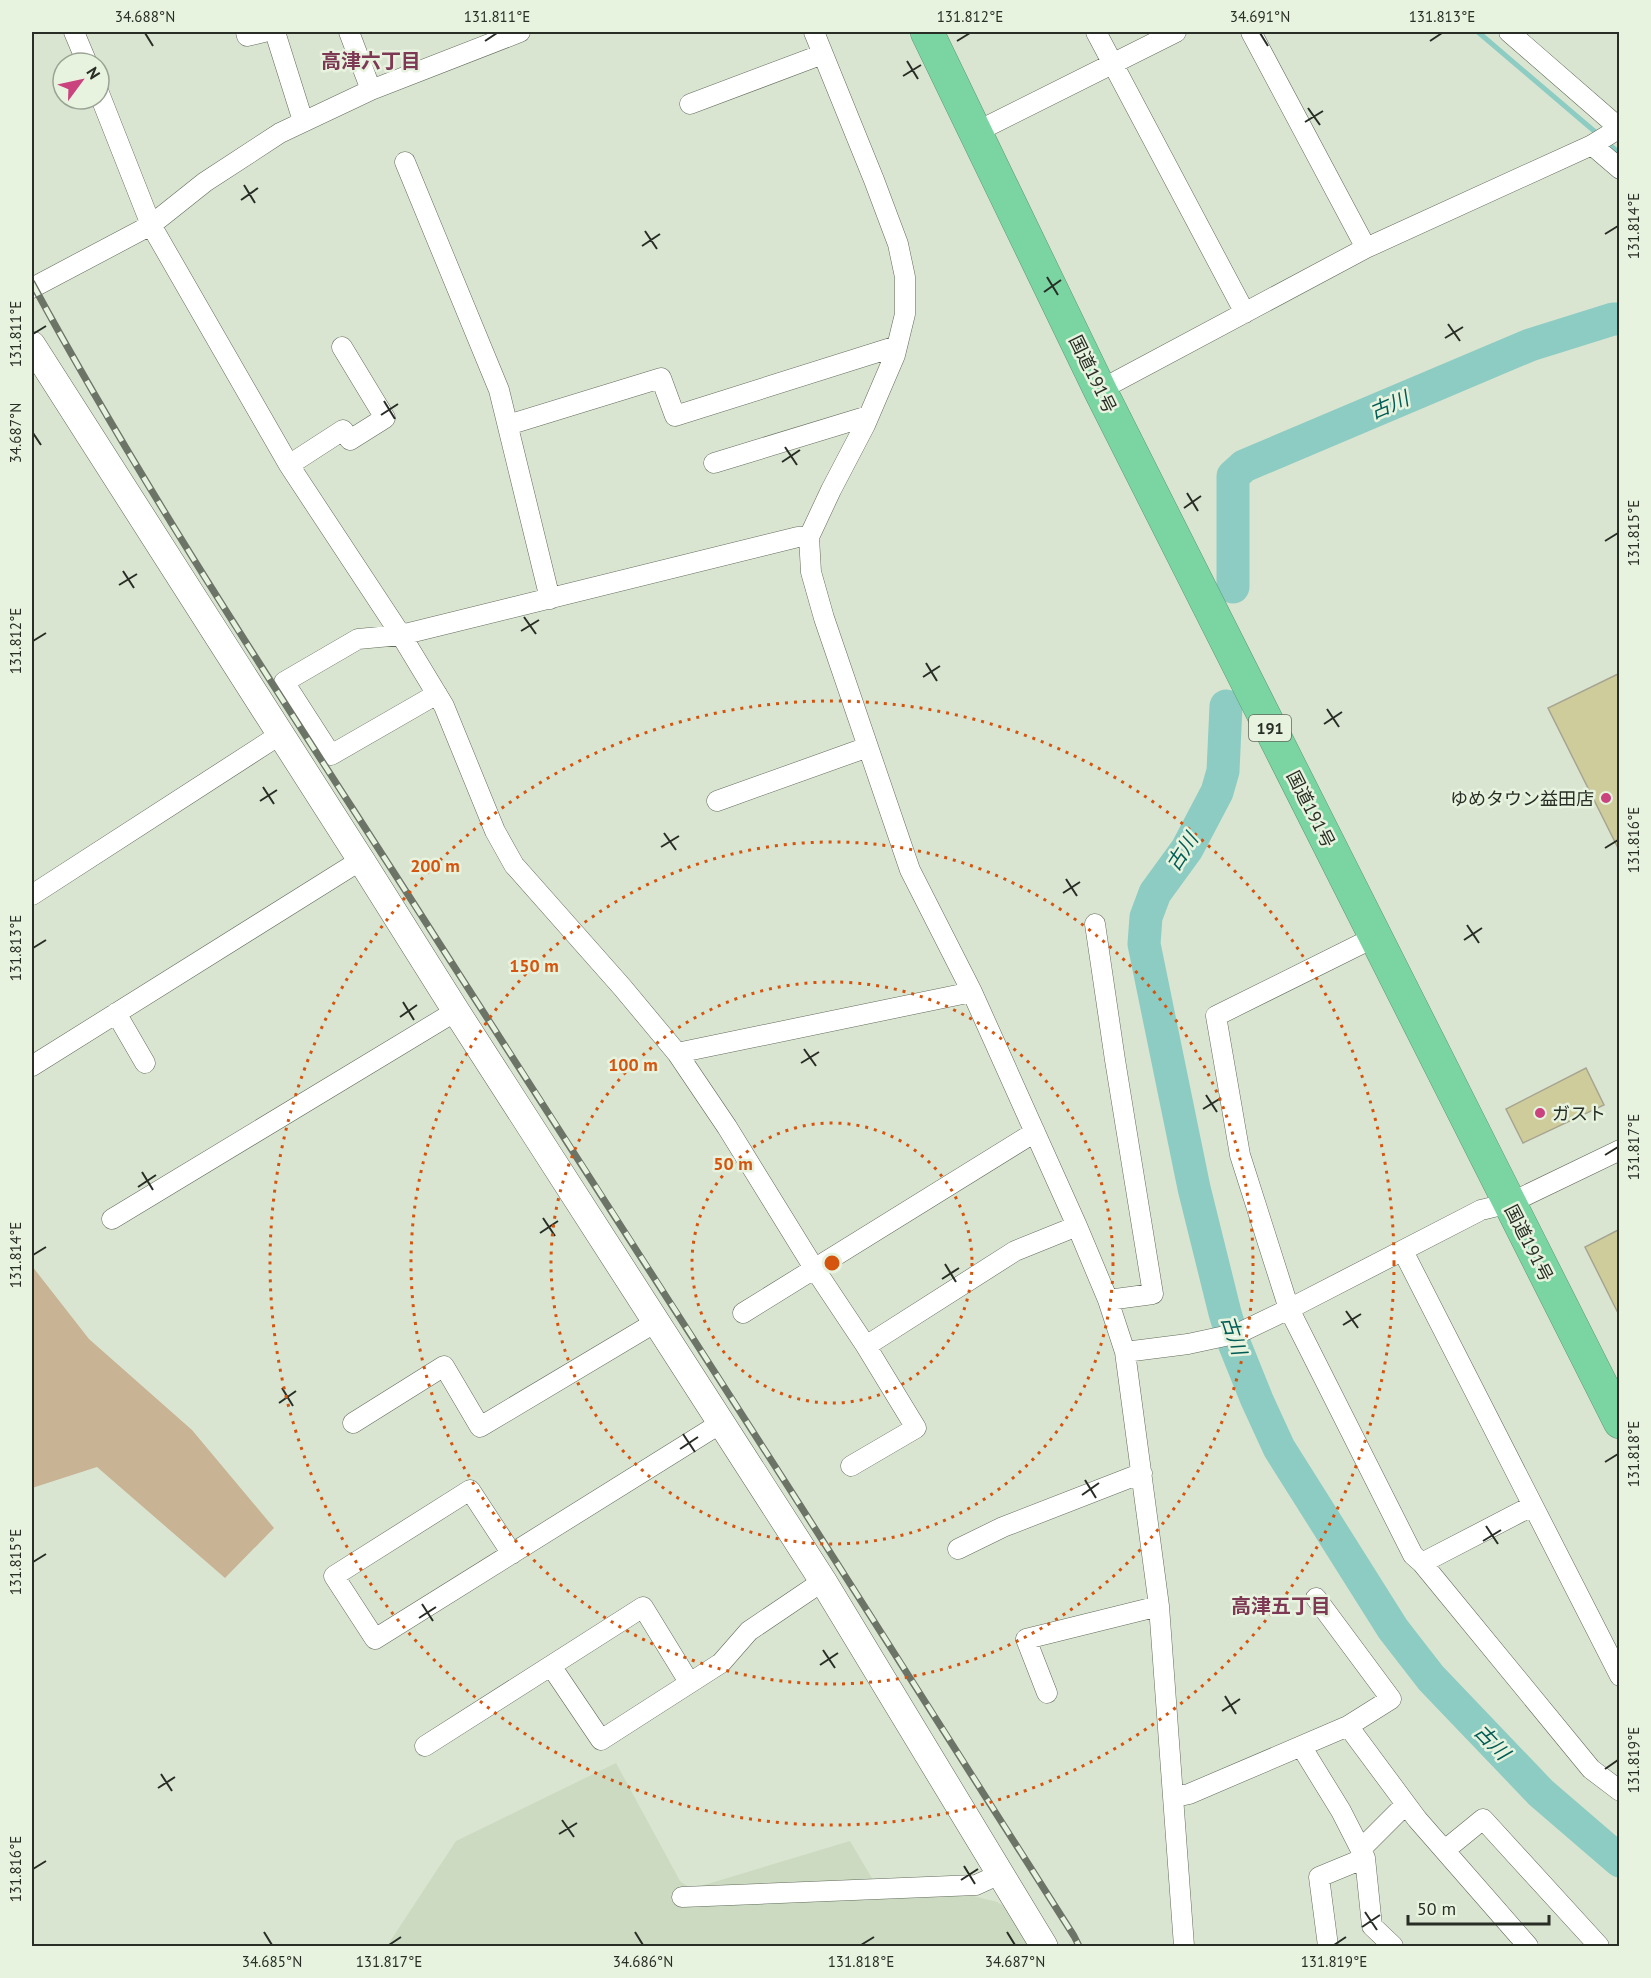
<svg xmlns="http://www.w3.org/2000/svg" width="1651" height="1978" viewBox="0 0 1651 1978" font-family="'PT Sans','Noto Sans JP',sans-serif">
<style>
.built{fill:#cbdac0}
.green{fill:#c8b394}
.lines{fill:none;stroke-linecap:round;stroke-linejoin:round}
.stream{stroke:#8dccc3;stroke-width:5}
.river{stroke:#8dccc3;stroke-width:33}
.building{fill:#cfcc9c;stroke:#a6a591;stroke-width:1.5}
.street-casing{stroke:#616b5a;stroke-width:21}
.secondary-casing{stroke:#616b5a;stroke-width:28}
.highway-casing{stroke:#5d9a77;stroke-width:34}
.street{stroke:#fff;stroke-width:20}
.secondary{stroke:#fff;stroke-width:27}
.highway{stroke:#7ad5a3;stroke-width:33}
.rail-casing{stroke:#6c7367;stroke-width:7}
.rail{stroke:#e7f3de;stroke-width:4.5;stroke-dasharray:14;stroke-linecap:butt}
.ticks{fill:none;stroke:#282d25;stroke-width:2}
.ring{fill:none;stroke:#d5550e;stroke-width:3;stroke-dasharray:3 6}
.poi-dot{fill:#ca427e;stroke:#e7f3de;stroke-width:2}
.labels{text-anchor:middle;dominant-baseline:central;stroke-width:5;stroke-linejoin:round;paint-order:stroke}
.shield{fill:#e7f3de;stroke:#61685c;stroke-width:1.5}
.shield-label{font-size:16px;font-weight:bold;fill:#282d25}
.street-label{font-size:18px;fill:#282d25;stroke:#e7f3de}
.poi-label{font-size:18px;fill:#282d25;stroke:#e7f3de;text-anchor:end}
.neighbourhood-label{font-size:20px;font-weight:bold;fill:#7d3954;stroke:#e7f3de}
.water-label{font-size:20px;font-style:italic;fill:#005c55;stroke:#e7f3de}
.centre{fill:#d5550e;stroke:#e7f3de;stroke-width:3}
.ring-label{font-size:18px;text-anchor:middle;font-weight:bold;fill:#d5550e;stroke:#e7f3de;stroke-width:5;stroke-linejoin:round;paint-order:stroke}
.neatline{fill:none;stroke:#282d25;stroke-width:2}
.ticks-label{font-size:15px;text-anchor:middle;fill:#282d25}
</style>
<rect width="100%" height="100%" fill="#dae5d1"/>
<path class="built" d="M616,1763L680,1881L691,1889L850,1841L873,1880L878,1899L965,1894L997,1902L1011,1911L1034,1946H387L456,1841Z"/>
<path class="green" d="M32,1266L89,1339L192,1430L274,1528L225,1578L97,1467L32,1488Z"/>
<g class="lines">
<path class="stream" d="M1478,32L1600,136
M1607,142L1620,154"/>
<path class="river" d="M1233,587V476L1244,466L1530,345L1613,319H1620
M1226,706L1223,771L1217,792L1187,849L1155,893L1146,917L1144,944L1194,1188L1225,1313L1234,1343L1257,1400L1279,1448L1393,1629L1431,1678L1541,1793L1620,1861"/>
</g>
<path class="building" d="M1620,673V852L1548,708Z
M1586,1068L1604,1105L1523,1143L1506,1109Z
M1620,1229V1317L1585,1247Z"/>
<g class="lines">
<defs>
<path id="street" d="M74,32L87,63
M246,32L247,36L264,32
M275,32L303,121
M349,32L371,90
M814,32L874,180L898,244L905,277V314L895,355L865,425L831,490L809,537L811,572L824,618L910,870L972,992L1077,1226L1108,1300L1125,1352L1159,1606L1184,1946
M1096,32L1245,313
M1251,32L1366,248
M1509,32L1617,126
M99,93L151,225L289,465L401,635L444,706L495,831L514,865L622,987L677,1053L727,1127L814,1268L866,1346L916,1428L851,1466
M690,104L823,54
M976,132L1176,32
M1592,145L1620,169
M405,162L499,390L550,599
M32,288L151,225L205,182L280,133L371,90L520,32
M1100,390L1366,248L1592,145L1610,134L1620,123
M508,425L661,378L675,416L897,346
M714,463L868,416
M289,465L343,430L350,440L385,418L342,347
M437,694L331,755L284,682L358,639L401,635L798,537H809
M717,801L868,747
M32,895L281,734
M1095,924L1115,1060L1153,1294L1108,1300
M1375,937L1216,1016L1240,1155L1289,1309L1413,1555L1422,1563L1532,1506
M116,1013L145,1063
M677,1053L972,992
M32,1066L361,860
M112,1219L456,1011
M1403,1251L1620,1676
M743,1313L1035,1132
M866,1346L1015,1251L1077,1226
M1125,1352L1188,1344L1239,1333L1289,1309L1481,1210L1510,1203L1620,1150
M353,1423L444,1366L480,1427L656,1322
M958,1549L1003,1527L1142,1473
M512,1554L470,1490L334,1576L375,1639L721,1423
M1422,1563L1591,1769L1620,1791
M1316,1598L1391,1699L1348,1726L1417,1819L1528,1946
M551,1666L601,1740L721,1663L749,1631L823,1581
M1047,1693L1026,1639L1159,1606
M425,1746L643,1607L689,1682
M1301,1746L1341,1811L1365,1858L1372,1926L1393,1946
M1175,1797L1189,1794L1348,1726
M1361,1849L1406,1804
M1445,1850L1483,1819L1599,1946
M682,1897L976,1885L1000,1874
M1328,1946L1319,1877L1365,1858"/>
<path id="secondary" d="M32,345L361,860L456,1011L823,1581L1044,1946"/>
<path id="highway" d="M927,32L1100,390L1620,1422"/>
</defs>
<use href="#street" class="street-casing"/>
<use href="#secondary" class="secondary-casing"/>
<use href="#highway" class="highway-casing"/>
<use href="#street" class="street"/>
<use href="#secondary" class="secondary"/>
<use href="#highway" class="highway"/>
<defs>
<path id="rail" d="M32,283C155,510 300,725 439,943C652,1273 864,1604 1074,1936L1079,1946"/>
</defs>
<use href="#rail" class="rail-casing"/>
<use href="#rail" class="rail"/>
</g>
<path class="ticks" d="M145,33L153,46M1260,33L1268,46M485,41L497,33M957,41L970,33M1430,41L1442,33M907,61L918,79M903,76L921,65M1308,108L1320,125M1305,122L1323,111M244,185L255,203M241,200L258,188M645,231L657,249M1605,234L1618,226M642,246L660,234M1047,277L1058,295M1044,292L1061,280M1448,324L1460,341M33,334L46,326M1445,338L1463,327M384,401L395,419M381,415L398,404M33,433L41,445M785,447L797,465M782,462L800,450M1187,493L1198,511M1184,508L1201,496M1605,541L1618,533M123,571L134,588M119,585L137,574M524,617L536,634M521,631L539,620M33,641L46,633M926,663L937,681M923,677L940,666M1327,709L1339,727M1324,724L1342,712M263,787L274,804M260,801L277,790M664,833L676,850M661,847L679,836M1605,848L1618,840M1066,879L1077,896M1063,893L1080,882M1467,925L1479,943M1464,940L1482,928M33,948L46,940M403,1002L414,1020M400,1017L417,1005M804,1049L816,1066M801,1063L819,1052M1206,1095L1217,1112M1203,1109L1221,1098M1605,1155L1618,1147M142,1172L153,1190M138,1187L156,1175M543,1218L555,1236M540,1233L558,1221M33,1255L46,1247M945,1264L956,1282M942,1279L959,1268M1346,1311L1358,1328M1343,1325L1361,1314M282,1388L293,1406M279,1403L296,1391M683,1434L695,1452M680,1449L698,1437M1605,1462L1618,1454M1085,1480L1096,1498M1082,1495L1099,1483M1486,1526L1498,1544M1483,1541L1501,1530M33,1562L46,1554M422,1604L433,1621M419,1618L436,1607M823,1650L835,1668M820,1665L838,1653M1225,1696L1236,1714M1222,1711L1240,1699M1605,1769L1618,1760M161,1774L172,1791M158,1788L175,1777M562,1820L574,1837M559,1834L577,1823M964,1866L975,1884M33,1869L46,1861M961,1880L978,1869M1365,1912L1377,1930M1362,1927L1380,1915M264,1932L272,1945M635,1932L643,1945M1007,1932L1015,1945M389,1945L401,1937M861,1945L874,1937M1334,1945L1346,1937"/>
<g class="ring">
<circle cx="832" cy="1263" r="140"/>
<circle cx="832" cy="1263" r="281"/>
<circle cx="832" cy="1263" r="421"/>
<circle cx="832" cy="1263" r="562"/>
</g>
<g class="poi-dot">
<circle cx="1606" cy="798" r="6"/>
<circle cx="1540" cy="1113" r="6"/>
</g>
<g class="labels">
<rect class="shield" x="1249" y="715" width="42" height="26" rx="4.5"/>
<g class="shield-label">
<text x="1270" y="728">191</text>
</g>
<g class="street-label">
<text transform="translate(1093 374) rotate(64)">国道191号</text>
<text transform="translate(1311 809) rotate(63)">国道191号</text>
<text transform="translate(1529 1243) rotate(63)">国道191号</text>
</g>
<g class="poi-label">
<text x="1594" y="798">ゆめタウン益田店</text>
<text x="1552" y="1113" text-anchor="start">ガスト</text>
</g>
<g class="neighbourhood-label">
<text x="371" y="61">高津六丁目</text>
<text x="1281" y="1606">高津五丁目</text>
</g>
<g class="water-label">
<text transform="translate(1389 405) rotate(-23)">古川</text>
<text transform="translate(1182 852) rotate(-57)">古川</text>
<text transform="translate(1234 1335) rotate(72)">古川</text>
<text transform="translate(1492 1742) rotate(46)">古川</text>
</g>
</g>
<circle cx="832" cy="1263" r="9" class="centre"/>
<g class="ring-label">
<text x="435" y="872">200 m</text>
<text x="534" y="972">150 m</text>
<text x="633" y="1071">100 m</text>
<text x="733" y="1170">50 m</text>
</g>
<rect width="1651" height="1978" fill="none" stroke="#e7f3de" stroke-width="66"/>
<g transform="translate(81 81) rotate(57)"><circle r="28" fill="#e7f3de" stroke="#9ba494" stroke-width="1.5"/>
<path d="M0-4.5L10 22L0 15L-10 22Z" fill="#ca427e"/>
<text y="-9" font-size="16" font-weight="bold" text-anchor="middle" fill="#282d25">N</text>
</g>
<path d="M1408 1915v9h141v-9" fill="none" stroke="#282d25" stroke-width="3"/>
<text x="1417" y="1915" font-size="18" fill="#282d25" stroke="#e7f3de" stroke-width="4.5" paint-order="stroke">50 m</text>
<rect x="33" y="33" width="1585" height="1912" class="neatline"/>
<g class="ticks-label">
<text x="145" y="22">34.688°N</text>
<text x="497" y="22">131.811°E</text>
<text x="970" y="22">131.812°E</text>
<text x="1260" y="22">34.691°N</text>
<text x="1442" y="22">131.813°E</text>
<text transform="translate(1634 226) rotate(-90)" y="5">131.814°E</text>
<text transform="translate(16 334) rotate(-90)" y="5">131.811°E</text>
<text transform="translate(16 433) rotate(-90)" y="5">34.687°N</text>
<text transform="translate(1634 533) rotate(-90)" y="5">131.815°E</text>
<text transform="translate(16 641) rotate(-90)" y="5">131.812°E</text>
<text transform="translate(1634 840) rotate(-90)" y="5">131.816°E</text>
<text transform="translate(16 948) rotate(-90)" y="5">131.813°E</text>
<text transform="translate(1634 1147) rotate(-90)" y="5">131.817°E</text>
<text transform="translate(16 1255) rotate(-90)" y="5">131.814°E</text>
<text transform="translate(1634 1454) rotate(-90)" y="5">131.818°E</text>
<text transform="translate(16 1562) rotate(-90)" y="5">131.815°E</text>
<text transform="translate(1634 1760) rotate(-90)" y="5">131.819°E</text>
<text transform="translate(16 1869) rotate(-90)" y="5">131.816°E</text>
<text x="272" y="1967">34.685°N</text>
<text x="389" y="1967">131.817°E</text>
<text x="643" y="1967">34.686°N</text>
<text x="861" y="1967">131.818°E</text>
<text x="1015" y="1967">34.687°N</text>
<text x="1334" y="1967">131.819°E</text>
</g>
</svg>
